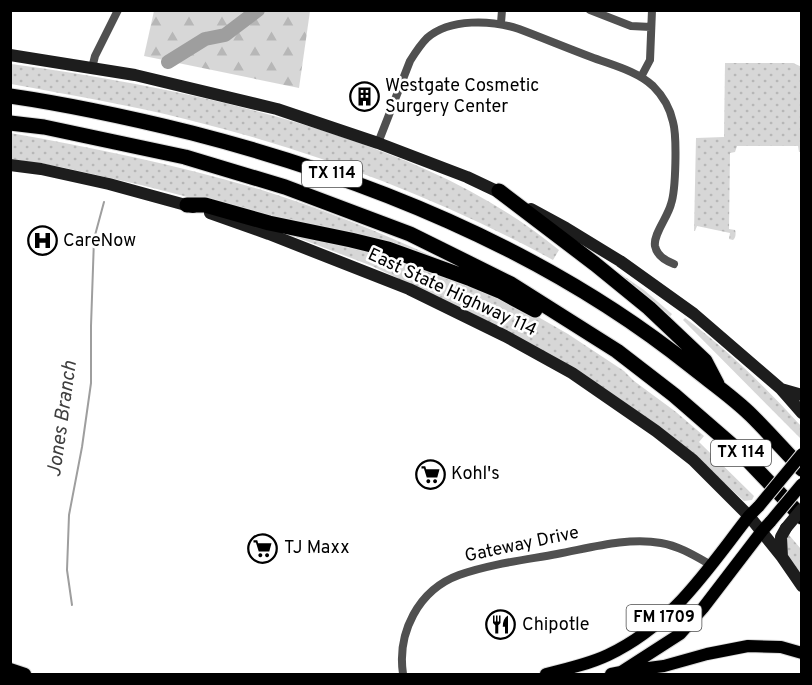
<svg xmlns="http://www.w3.org/2000/svg" width="812" height="685" viewBox="0 0 812 685" font-family="Overpass,sans-serif">
<style>
.grass{fill:url(#grass-dots)}
.forest{fill:url(#forest-firs)}
.lines{fill:none;stroke-linecap:round;stroke-linejoin:round}
.stream{stroke:#9e9e9e;stroke-width:2}
.river{stroke:#9e9e9e;stroke-width:14}
.primary-casing{stroke:#dbdbdb;stroke-width:14}
.highway-casing{stroke:#dbdbdb;stroke-width:17}
.street{stroke:#505050;stroke-width:8}
.secondary{stroke:#1d1d1d;stroke-width:12}
.primary{stroke:#000;stroke-width:12}
.highway{stroke:#000;stroke-width:15}
.primary-bridge-casing{stroke:#dbdbdb;stroke-width:14;stroke-linecap:butt}
.secondary-bridge{stroke:#1d1d1d;stroke-width:12}
.primary-bridge{stroke:#000;stroke-width:12}
.labels{text-anchor:middle;dominant-baseline:central;stroke-width:5;stroke-linejoin:round;paint-order:stroke}
.shield{fill:#fff;stroke:#4c4c4c;stroke-width:1.5}
.shield-label{font-size:16px;font-weight:bold;fill:#000}
.poi-label{font-size:18px;fill:#000;stroke:#fff;text-anchor:start}
.street-label{font-size:18px;fill:#000;stroke:#fff}
.water-label{font-size:20px;font-style:italic;fill:#3f3f3f;stroke:#fff}
</style>
<defs>
<pattern id="grass-dots" width="8" height="8" patternUnits="userSpaceOnUse" patternTransform="scale(1.5)"><rect width="8" height="8" fill="#d7d7d7"/><path d="M2 2h.1M6 6h.1" fill="none" stroke="#b7b7b7" stroke-width="1.8" stroke-linecap="round"/></pattern>
<pattern id="forest-firs" width="22" height="20" patternUnits="userSpaceOnUse" patternTransform="scale(1.5)"><rect width="22" height="20" fill="#d7d7d7"/><path d="M5 1l3.5 6h-7zM16 11l3.5 6h-7z" fill="#b7b7b7"/></pattern>
</defs>
<rect width="100%" height="100%" fill="#fff"/>
<path class="grass" d="M725,63H793L802,67L801,152H799L798,146H737L735,152L730,153L729,229L735,230C736,232 736,238 733,240L729,239L730,233L697,226L695,231H694L696,138L724,137Z
M11,64C122,79 232,100 339,136C419,163 493,196 559,250L553,260C439,198 315,151 189,120C130,105 70,95 11,84Z
M10,133C96,148 182,166 265,191C329,211 391,237 452,265L141,185L61,167L11,159Z
M288,234L401,258L526,310L568,334L624,371L634,381L676,412L704,436L699,442L754,496L752,500L744,501L709,469L475,315L372,266Z
M602,261L644,290L672,314L669,318Z
M685,318C728,350 765,387 801,426V436L800,438L683,320Z
M789,535L801,549V580C794,567 779,550 789,535Z"/>
<path class="forest" d="M154,11H310L299,88L144,56Z"/>
<g class="lines">
<path class="stream" d="M72,605L67,570L69,515L82,447L91,383V326L94,239L104,202"/>
<path class="river" d="M168,62L205,39L225,35L258,10"/>
<defs>
<path id="primary" d="M10,669L25,674
M625,671L664,666L707,654L748,646L781,647L802,653
M546,674C567,669 589,664 608,655C673,624 706,571 749,516L759,506
M611,674L621,672L680,634L703,608L762,531L771,521"/>
<path id="highway" d="M10,96C72,105 131,118 192,133C371,179 547,251 692,367C712,383 734,398 752,416C769,433 785,451 802,469
M10,123L44,127L185,157L285,187L410,234L511,284L617,351L674,395L742,454L802,517
M499,191L595,264L649,308L705,361L717,384
M187,205H205L269,223L351,240L388,249L471,279L500,291L535,310"/>
</defs>
<use href="#primary" class="primary-casing"/>
<use href="#highway" class="highway-casing"/>
<path class="street" d="M590,10L631,26L651,27
M501,23L502,10
M92,68L95,56L118,10
M641,77L650,60L652,10
M378,143L410,61C415,53 420,45 427,38C450,18 492,20 519,29C543,38 567,48 591,57C612,65 637,71 653,86C663,96 670,108 673,122C677,136 676,190 671,204C668,217 653,234 655,246C657,256 666,261 674,264
M403,674C397,633 418,590 459,575C490,564 524,560 557,554C590,548 627,537 661,543C679,546 695,556 711,565"/>
<path class="secondary" d="M10,55L135,75L277,109L378,143L467,177L505,195
M10,165L41,169L109,184L193,207
M531,209L566,228L620,261L694,314L781,389L802,413
M210,213L269,234L409,289L505,336L572,373L656,431L693,460L749,516L782,557L802,586
M781,389L802,395
M782,557L781,537L786,528"/>
<use href="#primary" class="primary"/>
<use href="#highway" class="highway"/>
<defs>
<path id="primary-bridge" d="M759,506L802,454
M771,521L802,484"/>
</defs>
<use href="#primary-bridge" class="primary-bridge-casing"/>
<path class="secondary-bridge" d="M786,528L802,509"/>
<use href="#primary-bridge" class="primary-bridge"/>
</g>
<defs>
<symbol id="building-ring" viewBox="-11 -11 22 22"><circle r="9.5" fill="#fff" stroke="#000" stroke-width="1.5"/><path d="M-4-6H4V6H1V3H-1V6H-4ZM-2.5-4.3h1.7v1.8h-1.7ZM.8-4.3h1.7v1.8H.8ZM-2.5-1h1.7V.8h-1.7ZM.8-1h1.7V.8H.8Z" fill="#000"/></symbol>
<symbol id="hospital-ring" viewBox="-11 -11 22 22"><circle r="9.5" fill="#fff" stroke="#000" stroke-width="1.5"/><path d="M-5-5h3v3.5h4V-5h3V5h-3V1.5h-4V5h-3Z" fill="#000"/></symbol>
<symbol id="supermarket-ring" viewBox="-11 -11 22 22"><circle r="9.5" fill="#fff" stroke="#000" stroke-width="1.5"/><path d="M-6-5.5h2.5l.6 2H6L4.5 2H-2.5L-4.4-4H-6ZM-1.5 3.2a1.3 1.3 0 1 0 .1 0ZM3 3.2a1.3 1.3 0 1 0 .1 0Z" fill="#000"/></symbol>
<symbol id="restaurant-ring" viewBox="-11 -11 22 22"><circle r="9.5" fill="#fff" stroke="#000" stroke-width="1.5"/><path d="M-5-6h1v4h1v-4h1v4h1v-4h1v5L-1.5 .5V6h-2V.5L-5-1ZM5-6V6H3V1.5H1.5Q1.5-4 5-6Z" fill="#000"/></symbol>
</defs>
<g fill-rule="evenodd">
<use href="#building-ring" x="348" y="80" width="33" height="33"/>
<use href="#hospital-ring" x="26" y="224" width="33" height="33"/>
<use href="#supermarket-ring" x="414" y="458" width="33" height="33"/>
<use href="#supermarket-ring" x="246" y="532" width="33" height="33"/>
<use href="#restaurant-ring" x="484" y="608" width="33" height="33"/>
</g>
<g class="labels">
<g class="shield">
<rect x="302" y="161" width="60" height="26" rx="4.5"/>
<rect x="711" y="440" width="60" height="26" rx="4.5"/>
<rect x="626.5" y="605" width="75" height="26" rx="4.5"/>
</g>
<g class="shield-label">
<text x="332" y="174">TX 114</text>
<text x="741" y="453">TX 114</text>
<text x="664" y="618">FM 1709</text>
</g>
<g class="poi-label">
<text x="385" y="86">Westgate Cosmetic<tspan x="385" dy="21">Surgery Center</tspan></text>
<text x="63" y="241">CareNow</text>
<text x="451" y="474">Kohl's</text>
<text x="284" y="548">TJ Maxx</text>
<text x="522" y="625">Chipotle</text>
</g>
<g class="street-label">
<text transform="translate(452 293) rotate(25)">East State Highway 114</text>
<text transform="translate(522 545) rotate(-12)">Gateway Drive</text>
</g>
<g class="water-label">
<text transform="translate(63 419) rotate(-82)">Jones Branch</text>
</g>
</g>
<rect width="812" height="685" fill="none" stroke="#000000" stroke-width="24"/>
</svg>
